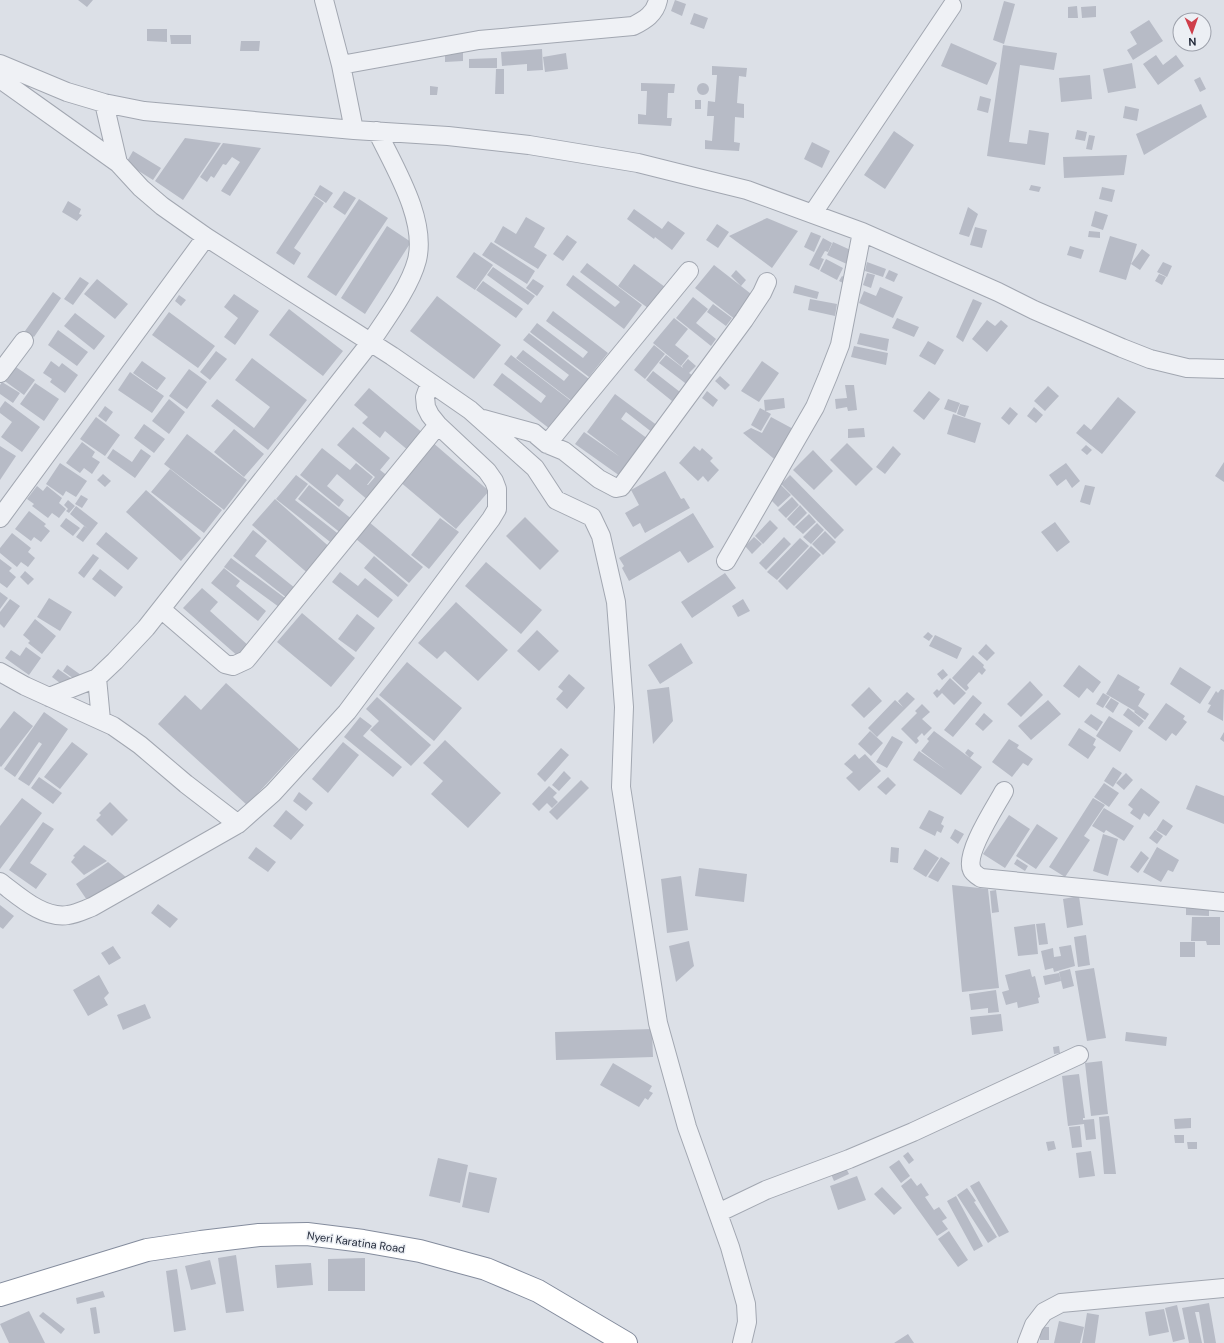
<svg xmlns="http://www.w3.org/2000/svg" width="1224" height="1343" viewBox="0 0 1224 1343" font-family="'DM Sans',sans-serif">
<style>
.building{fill:#b7bbc6}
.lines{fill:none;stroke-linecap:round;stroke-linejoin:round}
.minor-casing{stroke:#a2a7b1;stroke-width:20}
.highway-casing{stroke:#848c9d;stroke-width:24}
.minor{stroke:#eff1f5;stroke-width:18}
.highway{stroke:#fff;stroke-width:22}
.labels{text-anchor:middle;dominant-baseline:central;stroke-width:3;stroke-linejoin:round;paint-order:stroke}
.street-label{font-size:11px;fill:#262d3d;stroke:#eceff4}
</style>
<rect width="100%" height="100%" fill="#dce0e7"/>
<path class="building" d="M78,0H93L87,7Z
M675,0L686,4L682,16L671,11Z
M1004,1L1015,4L1004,44L993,40Z
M1077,6L1078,18H1068V7Z
M1096,6V17L1082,18L1081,7Z
M694,13L708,18L704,29L690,24Z
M1149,20L1163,41L1133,60L1127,50L1137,44L1130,32Z
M147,29H167V42L147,41Z
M170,35H191V44H171Z
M241,41H260L259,51H240Z
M951,43L997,63L987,85L941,66Z
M1003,45L1057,53L1054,70L1020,65L1009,142L1027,144L1029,130L1049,133L1045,165L987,156Z
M542,49L543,70L527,71V64L502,66L501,52Z
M463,52V61L445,62V53Z
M566,53L568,69L545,72L543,57Z
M1156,55L1163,65L1176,55L1184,66L1158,85L1143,64Z
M497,58V68H469V59Z
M1132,63L1136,88L1108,93L1103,69Z
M712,66L747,68L746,77L739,76L737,103L744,104V118L735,117L734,142L740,143L739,151L705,149V140L712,141L714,116H707L708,101L715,102L717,75H712Z
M496,69H504V94H495Z
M1090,75L1092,99L1061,102L1059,78Z
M1200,77L1206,89L1200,92L1194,80Z
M697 89a6 6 0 1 1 12 0a6 6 0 1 1-12 0Z
M641,83L675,84L674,93H668L667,118H672L671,126L638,124V114L646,115L647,91H641Z
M430,86L438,87L437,95H430Z
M980,96L991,99L988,113L977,110Z
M695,100H701V109H695Z
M1201,104L1207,117L1144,155L1136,134Z
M1125,106L1139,109L1137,121L1123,118Z
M1077,130L1087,132L1085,141L1075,139Z
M894,131L914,145L885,189L864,175Z
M1089,135L1095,136L1092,150L1086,149Z
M185,138L221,143L183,200L155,181Z
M812,142L830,151L822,168L804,159Z
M223,143L261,148L230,196L221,191L240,162L232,157L226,165L223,164L214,178L211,176L207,182L200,177Z
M133,151L161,168L153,180L126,163Z
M1127,155L1124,175L1064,178L1063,157Z
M320,185L333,193L326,203L314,195Z
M1031,185L1041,187L1039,192L1029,190Z
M1102,187L1115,190L1112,202L1099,199Z
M344,191L356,198L345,215L333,207Z
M314,196L324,203L294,248L301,253L294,265L276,253Z
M359,199L388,218L336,296L307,277Z
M68,201L81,209L79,214L82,215L77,221L62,212Z
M968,207L978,214L969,237L959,234Z
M634,209L662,229L668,221L685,233L672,250L655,237L654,239L627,219Z
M1095,211L1108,215L1103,230L1091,226Z
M526,217L545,228L534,247L547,255L538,269L494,242L503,226L516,234Z
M767,218L798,231L772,268L729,236Z
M717,224L729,232L718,248L706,240Z
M387,226L411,242L365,314L341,298Z
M975,227L987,230L982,248L970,245Z
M1089,231L1100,232V238L1088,237Z
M811,232L821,236L814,252L804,247Z
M567,235L577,242L563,261L553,254Z
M1110,236L1137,244L1126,280L1099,272Z
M823,238L832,243L828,252L825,251L821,258L824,259L819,270L809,265Z
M491,242L535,271L527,284L482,255Z
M833,242L855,252L849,265L827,255Z
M1070,246L1084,250L1081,259L1067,255Z
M1142,249L1150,255L1140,270L1131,264Z
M474,252L493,265L475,290L456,277Z
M826,259L843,268L837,280L820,271Z
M867,262L886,269L883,277L865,271Z
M1163,262L1172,266L1167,277L1157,272Z
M587,263L642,305L624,329L566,285L573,275L615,307L620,302L580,272Z
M634,264L665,287L648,308L618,286Z
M714,265L755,297L736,320L695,288Z
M493,267L535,296L528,305L487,275Z
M736,270L746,280L741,286L731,276Z
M889,270L898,274L894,282L885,278Z
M867,273L875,275L871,288L863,285Z
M1159,274L1166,277L1162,285L1155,281Z
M842,276L848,279L845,284L839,281Z
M80,277L89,283L73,305L64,299Z
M97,279L128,304L115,319L84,294Z
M533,279L544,286L537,296L526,288Z
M483,281L523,309L516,318L476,290Z
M795,285L819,292L817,299L793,293Z
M880,287L903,297L893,318L859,303L864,291L876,296Z
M53,292L61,298L34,337L25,331Z
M234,294L259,311L235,345L224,337L238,318L224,307Z
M179,295L186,300L181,306L175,301Z
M437,296L501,345L474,379L410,331Z
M693,297L708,309L696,323L716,339L711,346L676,318Z
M810,299L837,304L835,316L808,310Z
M973,299L982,303L963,342L956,337Z
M713,304L732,318L726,326L707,312Z
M289,309L343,351L323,376L269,335Z
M553,311L608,353L589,377L530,332L537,323L583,358L588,352L546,321Z
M169,312L215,346L198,368L152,335Z
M75,313L105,336L94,350L64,326Z
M674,318L688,329L675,345L689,356L681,366L653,343Z
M897,318L919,327L914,337L892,328Z
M987,320L995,326L1001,320L1008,326L987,352L972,339Z
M58,330L88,352L77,366L48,345Z
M529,333L589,379L572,401L516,358L523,350L564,381L569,375L523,340Z
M860,333L889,339L887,351L857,344Z
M928,341L944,350L935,365L919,356Z
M654,345L665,354L645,379L634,370Z
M854,346L888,353L886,365L851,357Z
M216,351L227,359L210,380L200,372Z
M511,355L571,401L550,429L493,385L502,373L541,403L546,396L504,364Z
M666,355L683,368L682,366L688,359L696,366L689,373L696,378L689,386L659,363Z
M252,358L307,400L268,450L211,406L217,399L254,428L270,407L235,380Z
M51,361L59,367L62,363L78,375L65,393L50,382L52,379L43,373Z
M142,361L166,378L157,390L133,373Z
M762,361L779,373L759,402L741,391Z
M13,365L35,380L24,395L2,379Z
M189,369L207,382L187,409L169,396Z
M653,371L680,392L672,401L646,380Z
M130,372L164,396L152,413L118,390Z
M720,376L730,385L725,390L715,381Z
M2,382L20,393L13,403L0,394V385Z
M35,383L59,399L44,421L20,404Z
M845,385H854L857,410L848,411L847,407L836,409L835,399L847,398Z
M1048,386L1059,396L1045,411L1034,401Z
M369,388L424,434L409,451L385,431L380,438L362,423L368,417L354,405Z
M707,391L718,400L713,407L702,398Z
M929,391L940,399L924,420L913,411Z
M615,394L658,426L653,433L626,412L621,419L648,439L620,476L575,444L584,432L620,457L587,432Z
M1118,397L1136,412L1102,454L1076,433L1084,424L1091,430Z
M784,398L785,408L765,411L764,400Z
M169,399L185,412L169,434L152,421Z
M948,399L960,403L956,413L944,409Z
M5,401L40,427L22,452L1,437L12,422L0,413V408Z
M960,404L969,406L965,417L957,414Z
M105,406L113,412L106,422L98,416Z
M1010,407L1018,414L1009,425L1001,418Z
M1034,407L1043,415L1036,423L1027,416Z
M760,408L771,414L761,431L751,425Z
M953,414L981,423L975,443L947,434Z
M96,417L120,435L105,456L80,439Z
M771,417L797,431L779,463L743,433L751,428L762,433Z
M144,424L165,439L154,453L134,438Z
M353,427L390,458L380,470L389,477L369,501L337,474L327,486L344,500L339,507L300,475L322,448L350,470L356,463L373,477L367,485H368L375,477L337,445Z
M864,428L865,437L848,438V429Z
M234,429L264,454L244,477L214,452Z
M187,434L247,480L224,510L164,464Z
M82,442L95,452L92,457L100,462L92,474L84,468L80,473L66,463Z
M432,442L489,491L456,529L399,481Z
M847,443L873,469L856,486L830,460Z
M1086,445L1092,450L1087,455L1081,450Z
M0,446L16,456L0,480Z
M694,446L700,451L702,448L713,458L710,461L719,470L708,482L703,476L698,481L679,463Z
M893,446L901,454L885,474L876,467Z
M113,449L132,462L141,449L151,456L135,478L107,458Z
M813,450L833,471L814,490L793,470Z
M1224,462V482L1215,476Z
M60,463L87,481L76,497L66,491L63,496L46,484Z
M1066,463L1080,481L1072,488L1066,479L1057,486L1049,475Z
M170,469L222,510L204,533L151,492Z
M665,471L681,499L684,498L690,508L645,533L640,523L633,527L625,513L639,505L631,490Z
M103,474L111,481L105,487L97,480Z
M296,475L308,484L295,500L341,536L334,545L276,499Z
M790,475L844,530L835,539L801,504L802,503L801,504L781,484Z
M309,485L353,520L342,534L298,499Z
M781,485L791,495L778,507L768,497Z
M1085,485L1095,487L1090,505L1080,502Z
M37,486L43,491L47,486L62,498L59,503L66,509L59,518L52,513L48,518L32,506L34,504L27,499Z
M146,490L201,538L181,561L126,512Z
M81,495L88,499L82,508L75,504Z
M792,497L799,505L786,518L778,510Z
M275,499L333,550L311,576L252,525Z
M68,500L75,506L69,513L66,511L68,509L64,505Z
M800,505L807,513L794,526L787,519Z
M76,506L98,523L83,542L76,537L84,526L88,529L70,514Z
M29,511L46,524L44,526L50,531L41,542L34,537L31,541L15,529Z
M693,513L714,547L688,563L680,551L629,581L622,568L624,566L619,558Z
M809,514L816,522L803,534L795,527Z
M525,517L559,551L540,570L506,536Z
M66,518L80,528L73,536L60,526Z
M440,518L459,532L429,569L411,555Z
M770,520L778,528L763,544L755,536Z
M369,522L423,567L409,583L356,539Z
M1055,522L1070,542L1057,552L1041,532Z
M817,523L824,530L811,544L803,537Z
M253,530L267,541L255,556L295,588L287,598L233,556Z
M825,531L836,542L823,555L812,544Z
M106,532L138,558L128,570L96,544Z
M12,533L31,548L28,552L35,558L28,567L21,562L17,567L0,553V548Z
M754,537L762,544L752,554L745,546Z
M784,537L791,544L766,570L759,563Z
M800,538L809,546L777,580L767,572Z
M811,546L821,555L787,590L778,581Z
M93,554L99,558L84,578L78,573Z
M374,556L408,585L398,597L364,568Z
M231,558L285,598L279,607L224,567Z
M0,559L12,568L9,571L16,577L7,588L0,583Z
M486,562L542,610L521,634L465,586Z
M224,568L240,581L236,586L266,611L258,621L211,583Z
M100,569L123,587L115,597L92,579Z
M25,571L34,579L28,585L20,577Z
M340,572L358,586L365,578L393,600L378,618L332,582Z
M725,573L736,588L692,618L681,602Z
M202,588L218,602L210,611L250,647L240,658L183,608Z
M0,592L8,598L0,609Z
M49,598L72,612L60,631L37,617Z
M10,599L20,606L4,628L0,624V612Z
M743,599L750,611L738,617L732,606Z
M456,602L508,650L478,681L445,651L437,659L418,643Z
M302,613L355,658L331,687L277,642Z
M357,614L375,628L356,652L338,639Z
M35,619L56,636L42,654L28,643L30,641L23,635Z
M537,630L559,651L539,671L517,651Z
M928,632L933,636L929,641L923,637Z
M935,635L962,648L957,659L929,646Z
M681,643L693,663L660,684L648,665Z
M986,644L995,653L987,661L978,653Z
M26,647L41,658L29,675L5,658L11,650L20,656Z
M973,655L984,665L983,667L986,670L982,675L979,672L967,685L969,688L966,691L952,678Z
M407,662L462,708L434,741L379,695Z
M67,665L81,675L77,681L63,671Z
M1079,665L1101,682L1093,693L1087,688L1079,698L1063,686Z
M1180,667L1211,687L1200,704L1170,684Z
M58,669L75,681L68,689L52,677Z
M943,669L948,675L942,680L937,674Z
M569,674L585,688L567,709L556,699L563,691L558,687Z
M1118,674L1140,687L1138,690L1145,694L1138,706L1149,714L1145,720L1134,712L1135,711L1106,694Z
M950,678L966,693L954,705L942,693L937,698L933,693L937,689L939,691Z
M1030,681L1043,695L1021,717L1007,704Z
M226,683L299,749L247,805L158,724L185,695L201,710Z
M669,687L673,721L653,744L647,690Z
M869,687L882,701L864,718L851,705Z
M1221,689L1224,690L1223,721L1207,712L1211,705L1208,704L1216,691L1218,693Z
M907,692L915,699L877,737L868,728L895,700L903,707L898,701Z
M1103,693L1110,697L1103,708L1096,704Z
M973,695L982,703L953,737L944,730Z
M377,697L431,745L411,766L370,730L379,721L366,709Z
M1111,698L1119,703L1113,713L1105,707Z
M1048,700L1061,714L1031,740L1018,726Z
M1166,703L1185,716L1183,719L1187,722L1176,736L1172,733L1166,741L1148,728Z
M922,704L930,712L922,719L932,728L924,736L922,733L917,738L919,741L916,744L901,729L917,713L915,711Z
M1128,708L1144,721L1139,727L1123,715Z
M14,711L33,726L1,767L0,766V729Z
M44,712L68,729L29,786L18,779L42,744L39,742L15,777L4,769Z
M984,713L993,721L983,731L975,724Z
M1091,714L1103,722L1097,731L1084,722Z
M1109,716L1133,731L1120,752L1096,736Z
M360,717L372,726L363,736L402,767L393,777L344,737Z
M1079,728L1096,739L1093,745L1096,747L1088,759L1068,745Z
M870,731L883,743L871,756L858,744Z
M934,731L982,767L961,795L913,760L919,751L946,770L921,751L929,741L927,739Z
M1224,732V742L1220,739Z
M892,736L903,742L887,768L876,762Z
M1009,739L1019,745L1017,748L1033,759L1028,766L1023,763L1012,777L992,762Z
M445,740L501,793L468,828L431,794L443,781L423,763Z
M72,742L88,754L60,789L44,777Z
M343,742L359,755L328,793L312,779Z
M561,748L569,755L545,782L537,774Z
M968,749L974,753L970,758L965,753Z
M855,754L859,759L865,754L881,771L859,791L846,778L853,772L844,764Z
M1113,767L1122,773L1113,787L1104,781Z
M564,771L571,778L559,791L552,785Z
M1126,773L1133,780L1124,790L1116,783Z
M39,777L62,793L53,804L31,788Z
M888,777L896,785L886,795L877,787Z
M581,780L589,788L557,820L549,812Z
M1104,783L1119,793L1109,807L1094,797Z
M1196,785L1224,796V824L1186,809Z
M549,786L557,793L553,797L558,802L552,808L547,803L539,811L532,804Z
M1141,788L1160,802L1149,817L1144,813L1140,820L1130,813L1133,809L1128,805Z
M299,792L313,803L306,811L293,801Z
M22,798L42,813L0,869V826Z
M1093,798L1105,805L1084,836L1090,840L1065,877L1049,867Z
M110,802L128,820L112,836L96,820L101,815L99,813Z
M1104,808L1134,826L1124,841L1106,830L1104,833L1092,826Z
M286,810L304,825L291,840L273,826Z
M929,810L944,817L941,824L944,826L941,833L937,831L935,836L919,828Z
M1009,815L1030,829L1005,868L983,854Z
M1163,819L1173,826L1166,836L1156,830Z
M43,822L54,829L30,863L47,874L36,889L9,870Z
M1037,824L1058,838L1036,869L1016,856Z
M955,829L964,834L958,844L950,838Z
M1155,830L1163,836L1157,844L1149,838Z
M1103,834L1118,839L1108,876L1093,871Z
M84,845L107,861L84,875L71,862L75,857L73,856Z
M256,847L276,862L268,872L248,858Z
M891,847L899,848L898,863L890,862Z
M1157,847L1179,860L1173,872L1168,870L1161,882L1143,872Z
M925,849L939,858L926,877L913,869Z
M1141,851L1149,858L1138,873L1130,867Z
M941,857L950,863L938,882L928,877Z
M1017,859L1028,866L1025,871L1014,864Z
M108,862L127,878L89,903L76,884Z
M699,868L747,874L744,902L695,896Z
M681,876L688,930L667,933L661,879Z
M952,885L988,889L999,988L962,992Z
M996,890L999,912L992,913L990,891Z
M1079,896L1083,925L1067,928L1063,899Z
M1186,903L1209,904V916L1186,915Z
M158,904L178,919L170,928L151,913Z
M0,905L14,916L3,929L0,927Z
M1192,917H1220V945H1207L1206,941H1191Z
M1045,923L1048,944L1039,945L1036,924Z
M1035,924L1038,954L1018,956L1014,927Z
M1086,935L1090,965L1078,967L1074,937Z
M689,941L694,966L676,982L669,946Z
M1180,942H1195V957H1180Z
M1071,945L1075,966L1054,972L1053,968L1045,970L1041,951L1053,948L1054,957L1061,956L1059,947Z
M113,946L121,958L109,965L101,953Z
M1094,968L1106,1038L1087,1041L1075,971Z
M1030,969L1032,977L1035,976L1040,997L1038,998L1039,1003L1018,1008L1017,1002L1006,1005L1002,992L1009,990L1005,975Z
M1070,969L1074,986L1063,989L1059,972Z
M1059,973L1061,981L1045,985L1043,976Z
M99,975L109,993L104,998L108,1005L88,1016L73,990Z
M996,990L999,1012L988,1013V1008L971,1010L969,994Z
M145,1004L151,1018L123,1030L117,1015Z
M1001,1014L1003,1031L972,1035L970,1017Z
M652,1029L653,1057L556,1060L555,1032Z
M1126,1032L1167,1037L1166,1046L1125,1041Z
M1059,1046L1060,1053L1054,1054L1053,1047Z
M1102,1061L1108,1114L1091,1116L1085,1063Z
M613,1063L652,1086L649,1091L653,1093L648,1100L645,1098L639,1107L600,1085Z
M1079,1074L1085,1118H1083V1120L1094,1119L1096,1139L1086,1140L1084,1124L1068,1126L1062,1076Z
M1109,1116L1116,1174H1104L1099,1117Z
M1191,1118V1128L1175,1129L1174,1119Z
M1080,1126L1082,1147L1072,1148L1069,1127Z
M1174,1135H1184V1143H1175Z
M1054,1141L1056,1149L1048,1151L1046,1142Z
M1187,1142H1197V1149H1188Z
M1091,1151L1095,1176L1079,1178L1076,1153Z
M908,1152L914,1160L909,1164L903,1156Z
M438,1158L468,1165L460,1203L429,1196Z
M899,1160L910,1176L901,1183L889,1167Z
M844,1164L849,1174L834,1181L830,1172Z
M469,1172L497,1178L489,1213L462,1207Z
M857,1176L866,1200L838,1210L830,1186Z
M911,1178L917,1186L921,1183L929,1195L925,1197L934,1210L939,1207L947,1218L942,1221L948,1229L937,1236L901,1186Z
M979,1181L1009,1232L999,1237L970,1186Z
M882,1187L902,1208L894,1215L874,1194Z
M967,1188L976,1201L974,1202L997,1237L988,1243L957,1195Z
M956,1196L983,1246L974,1251L947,1201Z
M949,1231L968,1260L958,1267L938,1239Z
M236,1255L244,1311L226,1313L218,1258Z
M365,1258V1291H328V1259Z
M210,1260L216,1284L191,1290L185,1266Z
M311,1263L313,1285L277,1288L275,1265Z
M177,1269L186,1330L174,1332L166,1271Z
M103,1291L105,1297L77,1304L76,1298Z
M1209,1303L1216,1343H1204L1199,1312H1195L1202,1343H1189L1182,1308Z
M1177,1305L1185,1339L1173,1342L1165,1308Z
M96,1307L100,1333L94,1334L90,1308Z
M1164,1309L1169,1332L1149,1336L1145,1312Z
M29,1311L45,1343H9L0,1324Z
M43,1312L65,1329L61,1334L39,1316Z
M1087,1313L1099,1315L1095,1343H1082Z
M1059,1321L1084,1327L1080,1343H1054Z
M1040,1327H1049V1340H1040Z
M908,1334L914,1343H894Z"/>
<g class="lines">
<defs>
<path id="minor" d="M324,0L341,65L354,130
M0,64L67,92L104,103L144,111L354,130L448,136L529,145L638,163L694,177L747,190L862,232L998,292L1034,310L1122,348L1150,359L1187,368L1224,369
M341,65L479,40L633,26C645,20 655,14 658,0
M0,79L118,163
M104,103L118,163L141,188L162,206L206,237L392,356L470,410L535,468L556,500L592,517L601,536L616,602L624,707L621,787L658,1023L687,1127L730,1247L746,1304L747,1322L742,1343
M813,213L952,6
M0,373L24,341
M483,419L534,433L547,444L564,451L599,479L616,488L621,487L744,320L762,293L767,282
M547,444L689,271
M0,518L206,237
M726,561L815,407L828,376L840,345L862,232
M161,609L225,664L233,666L246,660L438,425
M0,672L25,686L113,726L140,745L186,784L238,824
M97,678L101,720
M49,697L97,678L115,661L146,628L370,343C386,319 410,287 417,260C427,219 394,167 377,131
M1004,791C996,806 964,854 972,870C973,873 978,876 981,878L1224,902
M0,882C19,896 43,919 68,915C77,914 84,910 92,907L238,824L273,793L347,712L491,519L497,509V489L494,481L487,471L438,425L430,415L426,407L425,397L430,383
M718,1213L766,1190L849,1159L913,1132L1079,1055
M1027,1343L1034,1325L1044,1312L1061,1303L1224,1288"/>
<path id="highway" d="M0,1295L147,1250L201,1242L259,1235L307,1234L363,1241L420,1251L486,1269L538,1291L626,1343"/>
</defs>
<use href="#minor" class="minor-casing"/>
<use href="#highway" class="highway-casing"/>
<use href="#minor" class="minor"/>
<use href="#highway" class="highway"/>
</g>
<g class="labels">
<g class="street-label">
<text transform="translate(356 1242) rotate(8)">Nyeri Karatina Road</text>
</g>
</g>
<g transform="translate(1192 32) rotate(178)"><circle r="19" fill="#eceff4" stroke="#9da1ab"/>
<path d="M0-3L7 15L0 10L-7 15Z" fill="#cf3e4a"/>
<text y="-6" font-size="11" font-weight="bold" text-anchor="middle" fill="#262d3d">N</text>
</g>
</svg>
